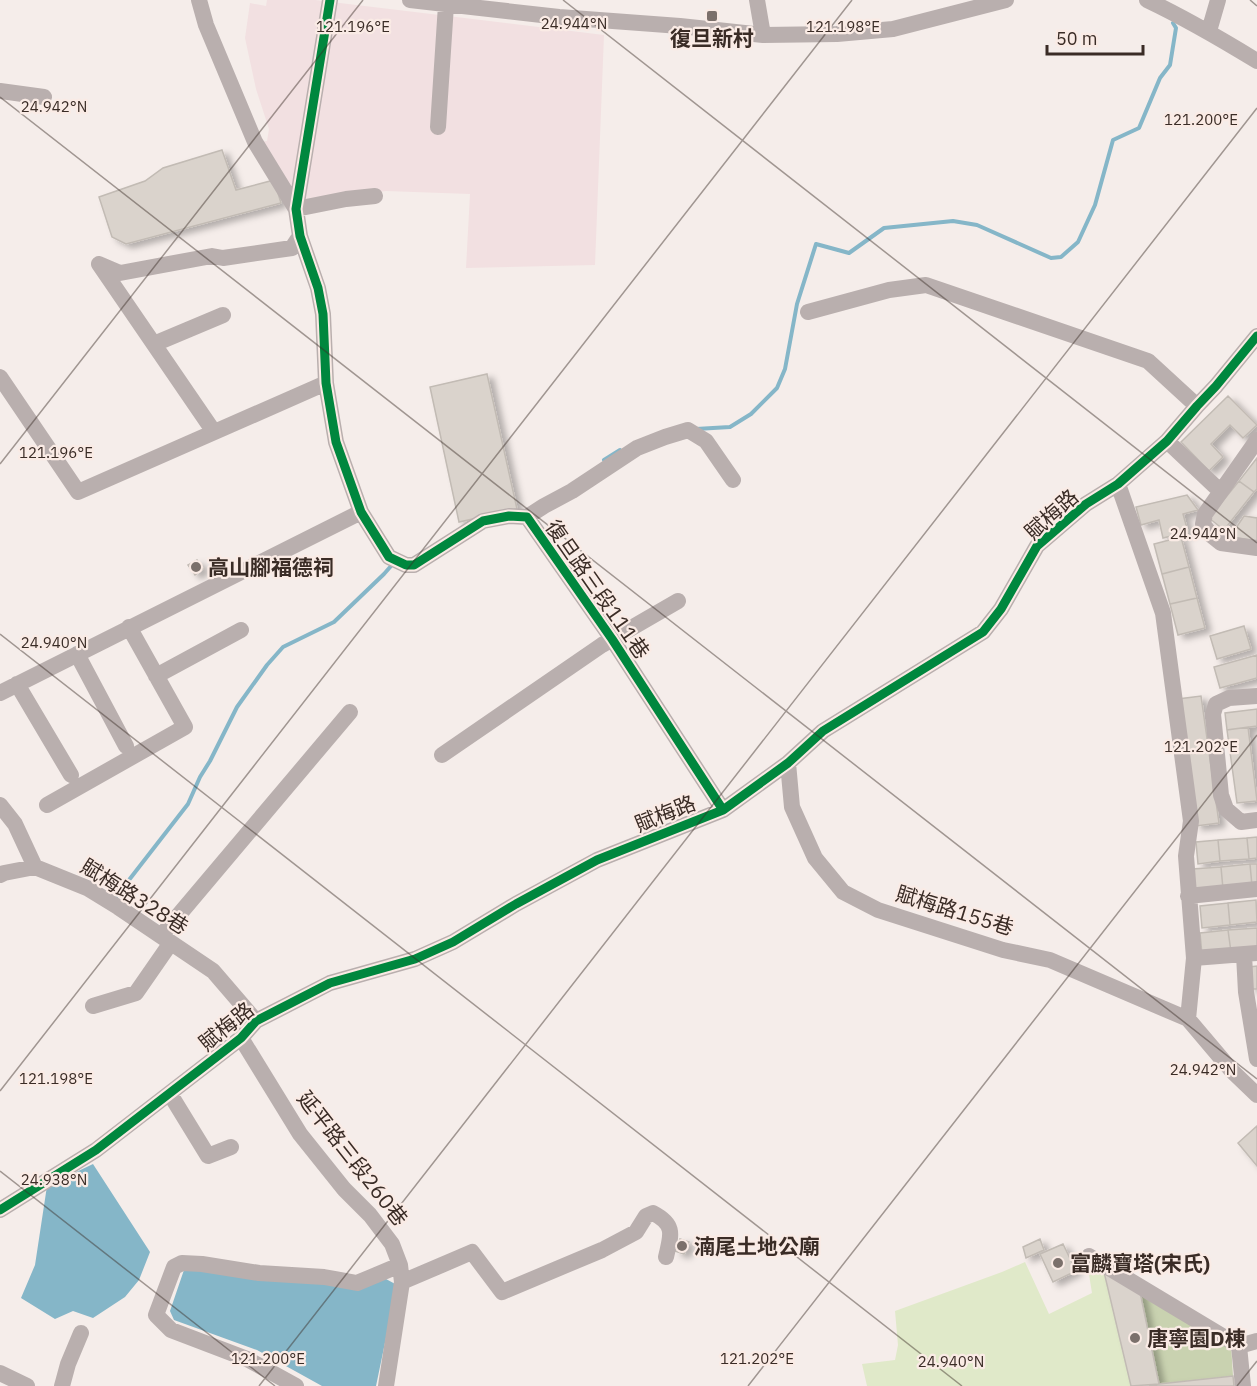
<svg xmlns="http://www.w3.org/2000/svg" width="1257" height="1386" viewBox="0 0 1257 1386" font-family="'IBM Plex Sans','Noto Sans TC',sans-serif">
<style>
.industrial{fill:#f2e0e1}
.green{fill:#e0e9c9}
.forest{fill:#c9d2b0}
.water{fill:#85b6c8}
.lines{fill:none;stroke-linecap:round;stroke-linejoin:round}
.stream{stroke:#85b6c8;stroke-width:4}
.building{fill:#dad3cc;stroke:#c2bbb4;stroke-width:1.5;filter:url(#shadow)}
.minor{stroke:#b9afae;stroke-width:16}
.cycleway-casing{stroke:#faebe5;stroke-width:13}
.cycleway{stroke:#00873e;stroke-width:9}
.ticks{fill:none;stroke:#3a2c26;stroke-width:1.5;stroke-opacity:0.45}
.poi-dot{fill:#7b706b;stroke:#faebe5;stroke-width:2}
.labels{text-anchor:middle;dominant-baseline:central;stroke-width:4.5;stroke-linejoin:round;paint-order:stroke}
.poi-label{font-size:21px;font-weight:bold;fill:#3a2c26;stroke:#faebe5;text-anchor:start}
.street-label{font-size:21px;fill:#3a2c26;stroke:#faebe5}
.ticks-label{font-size:15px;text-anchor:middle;fill:#3a2c26;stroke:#faebe5;stroke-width:4.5;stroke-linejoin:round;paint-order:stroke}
</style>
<defs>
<filter id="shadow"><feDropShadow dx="6" dy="4" stdDeviation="3" flood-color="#0004"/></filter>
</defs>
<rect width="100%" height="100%" fill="#f5edea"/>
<path class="industrial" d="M267,0H315L604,35L595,265L466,268L470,194L386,191L306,202L287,187L259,142L267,141L269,129L256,89L245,38L250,3L266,6Z"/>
<path class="green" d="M1025,1262L1049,1314L1092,1293L1087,1262L1104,1272L1131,1386H867L862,1364L895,1360L898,1345L895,1311L1002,1272Z"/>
<path class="forest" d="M1140,1292L1231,1344L1233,1376L1159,1384Z"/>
<path class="water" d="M93,1164L150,1252L139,1280L125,1297L93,1318L73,1311L55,1319L21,1298L35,1265L47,1186Z
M185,1267L386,1279L397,1285L376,1386H322L257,1350L174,1320L170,1311Z"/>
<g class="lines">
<path class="stream" d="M696,429L730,427L751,414L777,388L785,369L797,304L816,244L849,253L884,228L953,221L977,225L1051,258L1061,257L1078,242L1095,205L1113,140L1139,128L1160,78L1170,65L1176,28L1173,23
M604,460L620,450
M115,898L188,804L200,777L210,761L237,707L267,665L283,647L334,622L384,574L391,566"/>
</g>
<path class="building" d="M222,150L236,190L274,180L281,203L126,244L112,237L99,197L145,181L163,168Z
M487,374L517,509L459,522L430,387Z
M1228,396L1257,425L1243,438L1230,425L1211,444L1223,457L1209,471L1181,442Z
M1257,458V489L1254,492L1239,481Z
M1239,481L1254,492L1224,530L1209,518Z
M1187,495L1198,510L1183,514L1188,532L1163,538L1159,520L1141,525L1136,507Z
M1244,516L1257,518V541L1230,537Z
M1181,537L1189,567L1162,574L1154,544Z
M197,560L203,569L195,575L188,565Z
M1189,567L1197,598L1170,604L1162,574Z
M1197,598L1205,628L1178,635L1170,604Z
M1244,626L1251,649L1217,659L1210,636Z
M1257,655V678L1220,688L1214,667Z
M1201,696L1219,823L1196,826L1178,699Z
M1257,709V726L1227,730L1225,713Z
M1248,727L1257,801L1237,803L1227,730Z
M1257,837V858L1249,859L1247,838Z
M1247,838L1249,859L1220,861L1218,840Z
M1218,840L1220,861L1198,864L1196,842Z
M1250,864H1257V886H1252Z
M1250,864L1252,886L1223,889L1221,867Z
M1221,867L1223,889L1194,891L1192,869Z
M1256,900L1257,922L1230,925L1228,903Z
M1228,903L1230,925L1202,928L1200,906Z
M1257,928V949L1231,952L1228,930Z
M1228,930L1231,952L1202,955L1200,933Z
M1257,966V989H1251L1249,967Z
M1257,1126V1166L1238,1143Z
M680,1239L689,1242L684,1254L675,1251Z
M1040,1239L1044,1250L1026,1258L1023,1247Z
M1063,1244L1076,1271L1053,1282L1040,1254Z
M1104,1272L1140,1292L1159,1384L1131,1386Z
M1233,1376L1234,1386H1149L1159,1384Z"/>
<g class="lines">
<path class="minor" d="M199,0L206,25L255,142L296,209L346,199L375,196
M330,0L296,209L300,236L318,288L323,314L326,383L336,442L361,512L389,557L406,565H414L483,521L509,516L527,517L612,639L723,810
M410,0L559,17L680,26L763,35L837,34L893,29L1006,0
M757,0L763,35
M1147,0C1185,18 1221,39 1257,61
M1209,31L1218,0
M0,91L44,97
M438,127L446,5
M99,264L120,273L212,256L223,258L292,248L300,236
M99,264L214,432
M808,312L889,290L926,285L1148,361L1197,406
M154,344L223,315
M0,377L78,492L326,383
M1257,440L1205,514L1203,524L1211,535L1221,543L1257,548
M1167,441L1220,491
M1118,484L1163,613L1191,821L1186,856L1194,958L1188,1019
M527,517L544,506L572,491L637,448L665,437L688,430L706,441L733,480
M77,654L126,746
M156,676L241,630
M17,684L71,775
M0,693L361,512
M1257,696L1229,698L1216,704L1213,714L1221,795L1226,809L1241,822L1257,820
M442,755L602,645L678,601
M788,763L792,807L815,858L843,892L878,910L1003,950L1050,960L1188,1019L1232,1071L1257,1095
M0,805L15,824L35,867L87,888L118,907L213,971L256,1021
M47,805L185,727L129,627
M0,875L4,873L35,867
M1188,896L1257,889
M161,936L350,712
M1244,955L1246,992L1257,1059
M1194,958L1257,953
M93,1006L136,993L170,944
M241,1038L300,1134L344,1189L370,1215L392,1244L400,1265L402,1282L386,1386
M170,1094L208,1156L231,1147
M0,1210L96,1150L241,1038L256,1021L330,983L415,959L453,942L516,904L597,860L723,810L788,763L823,731L983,632L1001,609L1037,546L1086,504L1118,484L1167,441L1197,406L1216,386L1257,336
M1089,1256L1239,1346
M402,1282L472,1252L502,1292L602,1250L636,1232L646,1216L653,1213C676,1225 671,1235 666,1257
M0,1373L27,1386
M62,1386L68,1364L81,1333
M296,1386L247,1359L171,1330L156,1315L174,1267L182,1263L202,1264L259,1273L324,1277L357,1283L400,1265
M1243,1386L1239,1346L1257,1341"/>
<defs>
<path id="cycleway" d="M330,0L296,209L300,236L318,288L323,314L326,383L336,442L361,512L389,557L406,565H414L483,521L509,516L527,517L612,639L723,810
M0,1210L96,1150L241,1038L256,1021L330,983L415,959L453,942L516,904L597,860L723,810L788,763L823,731L983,632L1001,609L1037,546L1086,504L1118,484L1167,441L1197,406L1216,386L1257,336"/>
</defs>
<use href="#cycleway" class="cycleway-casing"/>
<use href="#cycleway" class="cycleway"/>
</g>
<path class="ticks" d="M563,0L1257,543M1250,0L1257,6M0,97L1257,1079M0,464L363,0M0,634L962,1386M0,1091L852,0M0,1171L275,1386M259,1386L1257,108M748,1386L1257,735M1237,1386L1257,1361"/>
<g class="poi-dot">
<rect x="706" y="10" width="12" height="12" rx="3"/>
<circle cx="196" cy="567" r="6"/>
<circle cx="682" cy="1246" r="6"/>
<circle cx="1058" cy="1263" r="6"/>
<circle cx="1135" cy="1338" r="6"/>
</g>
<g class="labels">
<g class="poi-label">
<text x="712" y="38" text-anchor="middle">復旦新村</text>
<text x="208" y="567">高山腳福德祠</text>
<text x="694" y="1246">湳尾土地公廟</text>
<text x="1070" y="1263">富麟寶塔(宋氏)</text>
<text x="1147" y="1338">唐寧園D棟</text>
</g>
<g class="street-label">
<text transform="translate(1051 514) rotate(-42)">賦梅路</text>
<text transform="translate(598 589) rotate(55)">復旦路三段111巷</text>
<text transform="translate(665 813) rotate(-22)">賦梅路</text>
<text transform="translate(135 896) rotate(32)">賦梅路328巷</text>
<text transform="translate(955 910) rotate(17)">賦梅路155巷</text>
<text transform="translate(226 1026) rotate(-39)">賦梅路</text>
<text transform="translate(353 1158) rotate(52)">延平路三段260巷</text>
</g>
</g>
<g class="ticks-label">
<text x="574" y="29">24.944°N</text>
<text x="353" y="32">121.196°E</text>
<text x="843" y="32">121.198°E</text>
<text x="54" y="112">24.942°N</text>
<text x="1201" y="125">121.200°E</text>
<text x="56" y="458">121.196°E</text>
<text x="1203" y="539">24.944°N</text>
<text x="54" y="648">24.940°N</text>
<text x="1201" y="752">121.202°E</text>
<text x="1203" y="1075">24.942°N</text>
<text x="56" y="1084">121.198°E</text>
<text x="54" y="1185">24.938°N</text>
<text x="268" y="1364">121.200°E</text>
<text x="757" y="1364">121.202°E</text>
<text x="951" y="1367">24.940°N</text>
</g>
<path d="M1047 45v9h96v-9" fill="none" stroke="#3a2c26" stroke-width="3"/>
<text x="1056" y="45" font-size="18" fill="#3a2c26" stroke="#faebe5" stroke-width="4.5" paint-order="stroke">50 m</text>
</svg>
